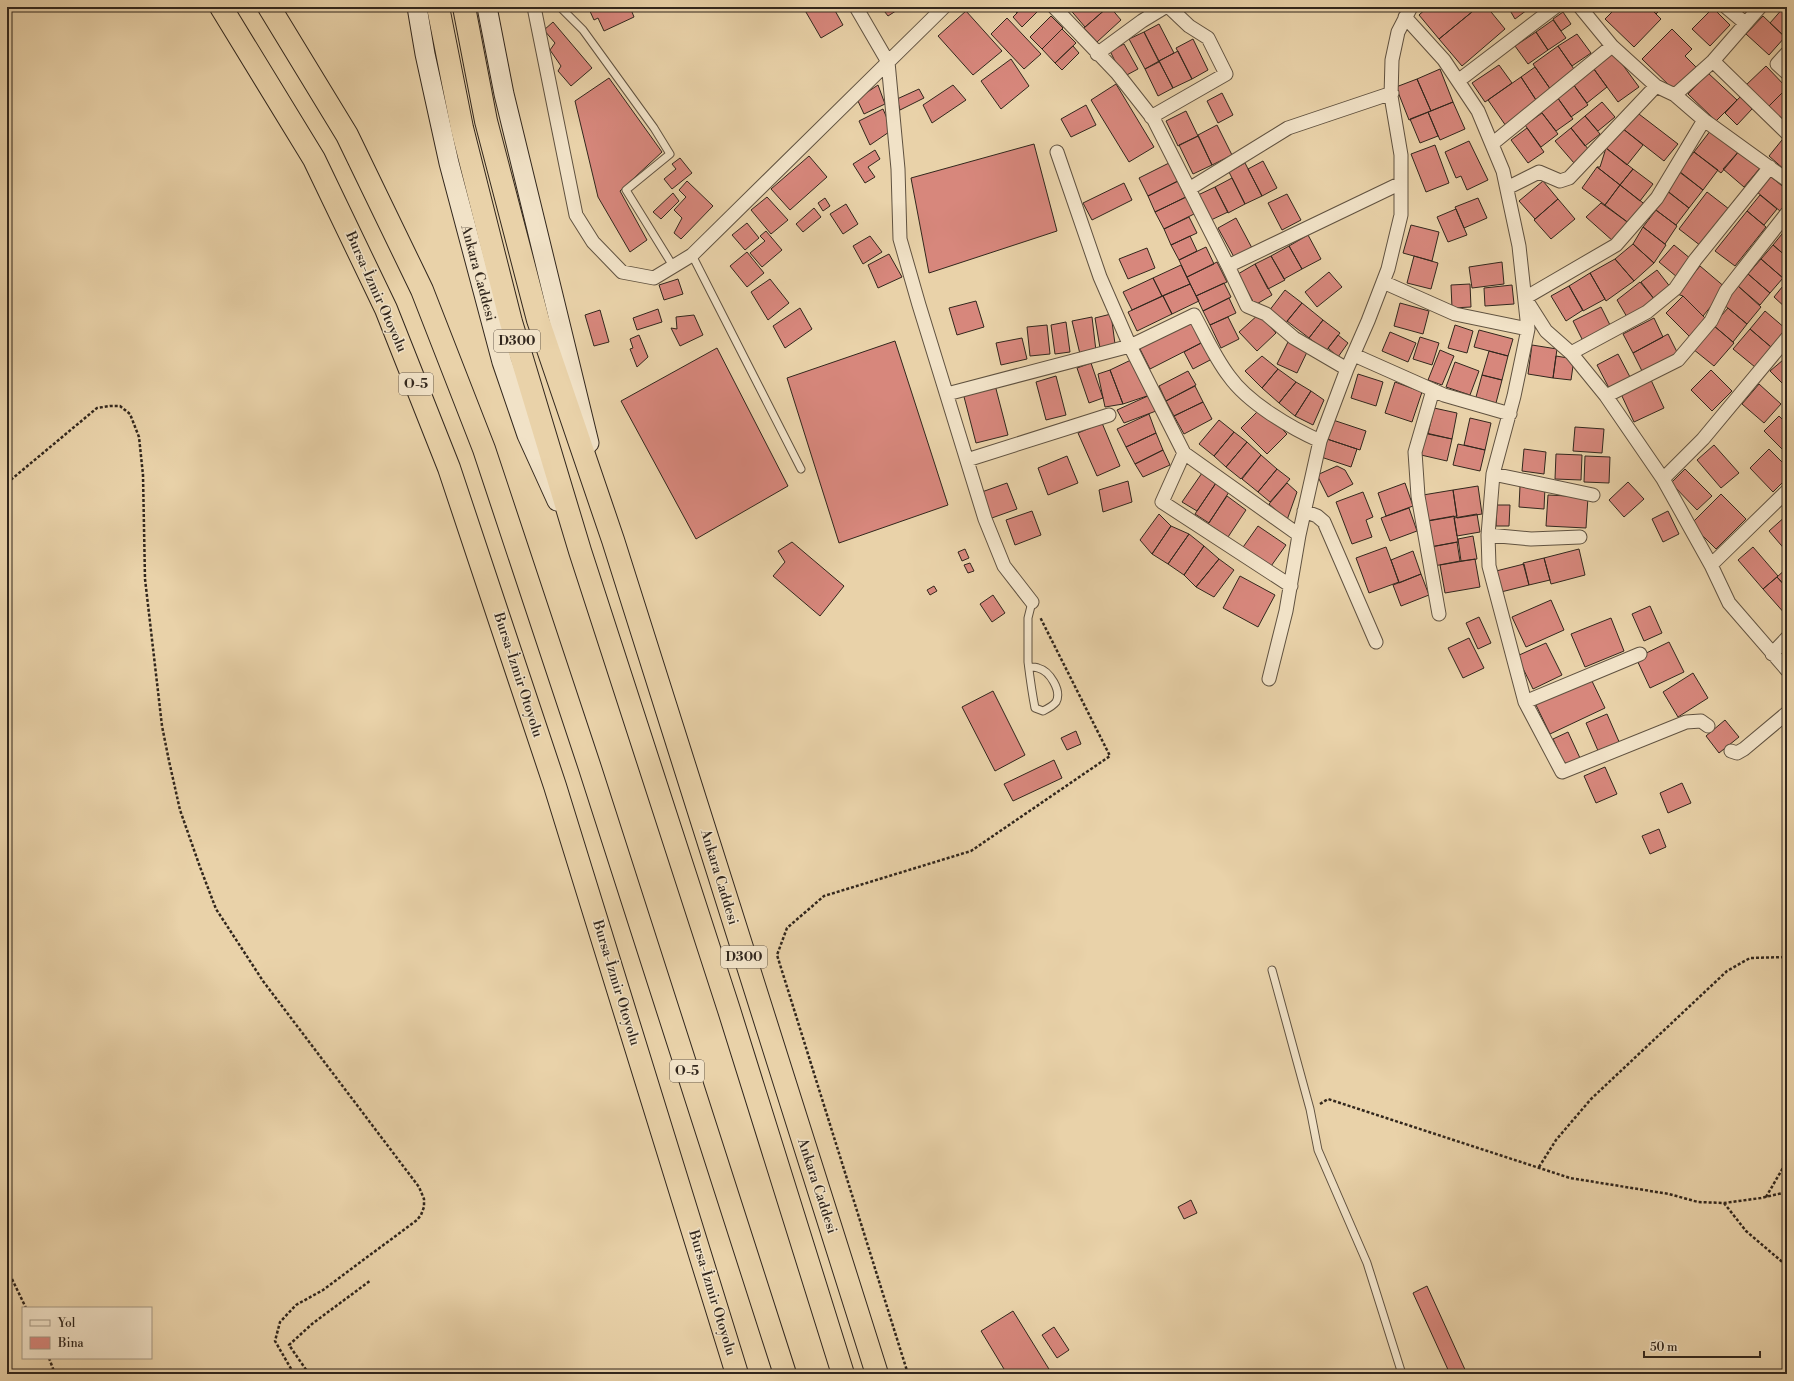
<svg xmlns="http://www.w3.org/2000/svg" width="1794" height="1381" viewBox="0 0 1794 1381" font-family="'Libre Bodoni',serif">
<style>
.building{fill:#d7877c;stroke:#32271d}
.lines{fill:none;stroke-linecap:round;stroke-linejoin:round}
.lane-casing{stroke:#605240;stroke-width:9}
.street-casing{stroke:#605240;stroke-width:15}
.secondary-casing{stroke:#32271d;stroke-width:21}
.highway-casing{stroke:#32271d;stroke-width:24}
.path{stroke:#32271d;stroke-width:2.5;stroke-dasharray:3 2;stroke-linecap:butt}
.lane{stroke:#f1e2c7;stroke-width:7}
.street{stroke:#f1e2c7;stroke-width:13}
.secondary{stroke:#f1e2c7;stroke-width:19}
.highway{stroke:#e9d2a9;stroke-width:22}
.labels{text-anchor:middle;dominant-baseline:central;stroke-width:3;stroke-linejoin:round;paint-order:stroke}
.shield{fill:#f1e2c7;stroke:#6b5f50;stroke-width:1}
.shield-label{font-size:13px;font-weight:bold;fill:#32271d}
.street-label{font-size:14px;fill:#32271d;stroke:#f1e2c7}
</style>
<rect width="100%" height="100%" fill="#e9d2a9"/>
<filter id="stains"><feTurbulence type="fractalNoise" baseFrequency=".005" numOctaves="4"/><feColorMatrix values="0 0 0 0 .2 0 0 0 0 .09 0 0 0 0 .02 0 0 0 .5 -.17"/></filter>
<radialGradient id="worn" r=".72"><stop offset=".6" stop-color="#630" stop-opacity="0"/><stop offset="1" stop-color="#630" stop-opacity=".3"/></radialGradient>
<path class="building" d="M588,7H630L634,17L604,31L598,18L594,20Z
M803,7H833L843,25L821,38Z
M881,7H902L888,16Z
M1011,7H1023L1017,13Z
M1023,7H1037L1039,10L1022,27L1013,17Z
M1068,7H1108L1085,27Z
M1108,7H1110L1121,20L1097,42L1084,28Z
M1428,7H1478L1439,39L1419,15Z
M1478,7H1487L1505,29L1462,66L1439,39Z
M1508,7H1531L1515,19Z
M1617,7H1649L1661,19L1634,47L1605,19Z
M1649,7H1663L1656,14Z
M1784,7H1787V39L1770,23Z
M1713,8L1730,25L1710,46L1692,29Z
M966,11L1002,51L973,75L938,36Z
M1563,12L1571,24L1561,31L1553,19Z
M1051,16L1063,28L1042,49L1030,37Z
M1763,16L1785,37L1769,55L1746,34Z
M1007,18L1041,54L1024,69L991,34Z
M1553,20L1566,38L1548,50L1536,32Z
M553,22L592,68L571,86L558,71L561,66L550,50L555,43L544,30Z
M1159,24L1174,53L1159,61L1144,32Z
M1062,29L1076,43L1055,63L1042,49Z
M1672,29L1692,49L1685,56L1696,67L1674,90L1642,59Z
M1144,32L1159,62L1145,69L1129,39Z
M1536,32L1548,50L1528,64L1515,46Z
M1577,34L1591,53L1572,66L1558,46Z
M1193,39L1208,70L1192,79L1176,48Z
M1124,44L1138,69L1123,77L1110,51Z
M1073,46L1079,53L1062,70L1055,63Z
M1558,46L1576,72L1551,90L1533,64Z
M1178,51L1192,79L1173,88L1159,61Z
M1614,53L1639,87L1618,102L1593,68Z
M1011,59L1029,86L1001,109L981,81Z
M1159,61L1173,88L1158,96L1145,69Z
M1499,65L1512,83L1485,102L1472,83Z
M1766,66L1787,88L1767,108L1745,86Z
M1535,67L1551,90L1536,100L1521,77Z
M1440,69L1453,102L1431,111L1417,79Z
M1594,69L1607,87L1587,103L1573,84Z
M1708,73L1737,100L1716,121L1688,94Z
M1521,77L1538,103L1506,126L1488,100Z
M609,78L662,152L620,191L647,240L630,252L598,197L575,101Z
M1417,79L1431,111L1409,120L1396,87Z
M1116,84L1154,147L1129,162L1091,100Z
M1573,84L1588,105L1571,117L1557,97Z
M878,85L885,104L864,114L857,99Z
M953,85L966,100L932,123L923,105Z
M1787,88V124L1767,108Z
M919,89L924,98L900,110L897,99Z
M1222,93L1233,115L1218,123L1207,101Z
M1557,97L1573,119L1556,131L1539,109Z
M1740,97L1752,109L1737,125L1725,113Z
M1453,102L1465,129L1440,140L1428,112Z
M1602,102L1615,117L1598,131L1585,116Z
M1086,105L1096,125L1071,137L1061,119Z
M883,109L892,130L870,145L859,121Z
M1186,111L1198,136L1178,146L1166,121Z
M1635,111L1678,144L1664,161L1622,128Z
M1428,112L1438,136L1420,143L1410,119Z
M1542,113L1558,134L1541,147L1525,125Z
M1585,116L1600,134L1585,146L1571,128Z
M1217,125L1232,155L1212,165L1198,135Z
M1527,128L1544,152L1528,163L1511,140Z
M1571,128L1589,150L1574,163L1555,141Z
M1622,128L1643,145L1627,165L1606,148Z
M1711,130L1740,150L1721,173L1694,152Z
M1786,135L1787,136L1786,171L1769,156Z
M1198,136L1212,165L1193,174L1179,145Z
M1469,141L1488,180L1467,190L1461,176L1456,178L1445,152Z
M1034,144L1057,231L929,273L911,178Z
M1435,145L1449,183L1426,192L1411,154Z
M1606,148L1633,169L1620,185L1597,167H1600Z
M875,150L880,159L868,167L875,177L865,183L853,164Z
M1740,150L1760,168L1744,187L1723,169Z
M1694,152L1718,170L1703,190L1679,171Z
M809,156L827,177L790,210L771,189Z
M680,158L692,173L672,189L664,179L676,169L672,164Z
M1263,161L1277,188L1262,196L1248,169Z
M1169,163L1178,181L1148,196L1139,178Z
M1245,163L1262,196L1245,204L1229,172Z
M1597,167L1620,185L1605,205L1582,188Z
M1633,169L1653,184L1640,201L1620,185Z
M1678,171L1703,190L1689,208L1665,189Z
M1770,176L1787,190V202L1780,211L1757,192Z
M1232,178L1245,204L1228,213L1215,187Z
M687,181L713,206L681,239L674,233L682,218L674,210L686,197L679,190Z
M1178,181L1186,197L1155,212L1148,196Z
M1543,181L1558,199L1535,219L1519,201Z
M1124,183L1132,200L1092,220L1083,203Z
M1620,185L1647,206L1630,224L1605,205Z
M1215,187L1228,212L1211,220L1198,195Z
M1667,191L1689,208L1676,225L1653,208Z
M1707,192L1729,209L1701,246L1679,229Z
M673,193L679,201L661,219L653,212Z
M1287,194L1301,220L1282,230L1268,203Z
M1760,195L1777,209L1764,225L1747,211Z
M767,197L788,220L771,234L751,210Z
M1186,197L1194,214L1164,229L1155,212Z
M825,198L830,206L823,211L818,203Z
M1478,198L1487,218L1464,228L1455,207Z
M1558,199L1575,219L1551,239L1534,220Z
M1601,203L1630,224L1614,242L1586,217Z
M846,204L858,224L843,234L830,214Z
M814,208L821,217L803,232L796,224Z
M1456,209L1467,235L1448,242L1437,217Z
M1656,210L1677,226L1665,244L1643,227Z
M1747,211L1766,227L1735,266L1715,251Z
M1189,217L1197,233L1171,245L1164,229Z
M1236,218L1252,248L1234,257L1218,228Z
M747,223L759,238L745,250L732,235Z
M1411,225L1439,232L1432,261L1403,253Z
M1643,227L1666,245L1654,263L1633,244Z
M1786,229L1787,230V257L1773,245Z
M766,231L782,250L762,267L750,253L765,241L760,236Z
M1308,235L1321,259L1302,269L1289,246Z
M870,236L882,252L863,264L853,246Z
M1190,236L1197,251L1179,260L1171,245Z
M1633,244L1654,263L1634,281L1615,259Z
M1674,245L1691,259L1677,277L1659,262Z
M1773,245L1787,257V274L1783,278L1761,259Z
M1289,246L1302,269L1284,279L1271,256Z
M1206,247L1214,264L1187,277L1179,260Z
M1147,248L1155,268L1128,279L1119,259Z
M747,252L764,273L747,287L730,266Z
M889,254L902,277L878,288L868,265Z
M1271,256L1285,280L1268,289L1255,264Z
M1414,256L1438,263L1431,289L1407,283Z
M1615,259L1634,281L1606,301L1590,273Z
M1761,259L1783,278L1770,293L1748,274Z
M1217,262L1227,282L1196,296L1187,277Z
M1502,262L1504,284L1472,288L1469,267Z
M1255,264L1272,295L1255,305L1238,274Z
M1181,265L1190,284L1162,296L1153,278Z
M1700,266L1726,288L1703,316L1683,296L1677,294Z
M1657,270L1671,288L1655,300L1641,282Z
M1329,272L1342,287L1317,307L1305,292Z
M1590,273L1605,299L1583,311L1569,286Z
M1748,274L1770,293L1760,305L1738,286Z
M1153,278L1162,296L1132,310L1123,292Z
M678,279L683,294L664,300L659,285Z
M770,279L789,303L768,320L751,292Z
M1787,281V309L1774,297Z
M1640,282L1655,300L1627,317L1617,300Z
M1224,283L1231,297L1203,311L1196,296Z
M1190,284L1199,301L1172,314L1163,296Z
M1470,284L1471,307L1452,308L1451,285Z
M1512,285L1514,304L1485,306L1484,288Z
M1569,286L1583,310L1566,321L1551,296Z
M1738,286L1761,307L1747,324L1723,304Z
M1285,290L1302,303L1285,324L1269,311Z
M1163,296L1172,314L1137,331L1128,312Z
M1683,296L1708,321L1691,338L1666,313Z
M1229,298L1236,313L1210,325L1203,311Z
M976,301L984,327L957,335L949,308Z
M1302,303L1323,320L1309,338L1287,321Z
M1400,303L1429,311L1423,334L1394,326Z
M1601,307L1611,327L1583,341L1573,321Z
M800,308L812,329L785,348L773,326Z
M1728,308L1747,324L1733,342L1713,325Z
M658,309L662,322L637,330L633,318Z
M600,310L609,342L594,346L585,315Z
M1765,311L1786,329L1771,347L1750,329Z
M1111,314L1115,344L1100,348L1095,318Z
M1259,314L1276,333L1257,351L1239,332Z
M694,315L703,335L680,346L671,328L677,329L676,317Z
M1092,317L1096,351L1080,354L1072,321Z
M1228,317L1239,339L1221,348L1210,325Z
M1654,318L1663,337L1633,353L1623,334Z
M1193,320L1203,342L1150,369L1139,347Z
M1323,320L1340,333L1326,351L1309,338Z
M1066,322L1070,352L1055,354L1051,325Z
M1047,325L1050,354L1030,356L1027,327Z
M1455,325L1473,331L1467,353L1448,348Z
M1713,325L1734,343L1714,366L1693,349Z
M1750,329L1771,347L1755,367L1733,349Z
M1479,330L1513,339L1508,356L1474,347Z
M1390,332L1416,343L1408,362L1382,351Z
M1668,334L1678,354L1643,373L1633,353Z
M639,335L648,357L637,367L630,349L633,348L630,339Z
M1338,335L1348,343L1338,357L1328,348Z
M1420,337L1439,343L1432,365L1413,359Z
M1022,338L1027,359L1001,365L996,343Z
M1289,340L1308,350L1297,373L1277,364Z
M895,341L948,505L839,543L787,378Z
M1203,342L1212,359L1193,369L1184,352Z
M1532,345L1557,349L1553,378L1528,374Z
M717,348L788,486L696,539L621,401Z
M1440,350L1454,356L1442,385L1428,380Z
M1489,351L1508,356L1502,380L1482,375Z
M1618,354L1630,377L1609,388L1597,365Z
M1787,355V363L1783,360Z
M1262,356L1278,369L1262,388L1245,371Z
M1556,356L1574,359L1571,380L1553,378Z
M1133,359L1150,395L1123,404L1110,370Z
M1783,360L1787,363V388L1770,371Z
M1455,362L1479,371L1470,395L1446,387Z
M1091,363L1103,398L1089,403L1077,368Z
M1278,369L1296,382L1279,403L1262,388Z
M1110,370L1123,404L1105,407L1098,374Z
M1711,370L1732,391L1712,411L1691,390Z
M1188,371L1196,385L1166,401L1159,386Z
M1358,374L1383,382L1376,406L1351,398Z
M1482,375L1502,380L1496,403L1476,397Z
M1056,376L1066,415L1046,420L1036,382Z
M1651,380L1664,408L1634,422L1621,394Z
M1296,382L1311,391L1295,416L1279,403Z
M1395,382L1422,392L1412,422L1385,413Z
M1759,384L1781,404L1764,423L1742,404Z
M995,385L1008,435L976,443L963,393Z
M1195,386L1203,402L1174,416L1166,401Z
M1311,391L1324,400L1313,425L1295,416Z
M1150,395L1156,411L1124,423L1117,410Z
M1203,402L1212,419L1184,434L1174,416Z
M1261,408L1287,434L1267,454L1241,428Z
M1434,408L1457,413L1452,439L1428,434Z
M1149,414L1156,433L1126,447L1117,429Z
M1779,416L1787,424V451L1785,452L1764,431Z
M1470,418L1491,423L1485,450L1464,445Z
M1219,420L1234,432L1214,456L1199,444Z
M1333,420L1366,431L1360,450L1327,439Z
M1102,423L1120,466L1097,476L1078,433Z
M1575,427L1604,429L1602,453L1573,451Z
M1234,432L1247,442L1226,467L1214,456Z
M1156,433L1163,450L1135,464L1126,447Z
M1426,433L1452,439L1447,461L1421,455Z
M1327,439L1357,449L1351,467L1321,457Z
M1247,442L1261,455L1241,479L1226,467Z
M1458,444L1485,450L1480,471L1453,465Z
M1714,445L1739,473L1721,488L1697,460Z
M1524,449L1546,452L1544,474L1522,471Z
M1769,449L1787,467V478L1773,492L1750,468Z
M1163,450L1170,465L1143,477L1135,464Z
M1556,454L1582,455L1581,480L1555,479Z
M1261,455L1277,469L1258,492L1242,479Z
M1067,456L1078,483L1048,495L1038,468Z
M1585,456L1610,457L1609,483L1584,482Z
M1337,466L1345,470L1353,484L1328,497L1317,475Z
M1277,469L1290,479L1270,502L1258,492Z
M1685,469L1712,496L1697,510L1671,483Z
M1202,473L1216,483L1197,511L1182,502Z
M1128,481L1132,502L1103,512L1099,490Z
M1628,482L1644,499L1624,517L1609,500Z
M1007,483L1017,509L989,519L979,493Z
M1216,483L1229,492L1209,523L1195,514Z
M1287,483L1297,492L1287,520L1269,504Z
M1405,483L1413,506L1386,516L1378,493Z
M1478,486L1482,514L1457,518L1453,490Z
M1520,486L1545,487L1544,509L1519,507Z
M1453,490L1457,516L1428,521L1423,495Z
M1363,492L1373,517L1366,520L1372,537L1352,544L1336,502Z
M1721,494L1746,519L1716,549L1691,524Z
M1548,495L1588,497L1586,528L1546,526Z
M1227,496L1246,510L1228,537L1208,524Z
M1497,505H1510L1509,526H1496Z
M1409,508L1417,531L1390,541L1381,518Z
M1032,511L1041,535L1015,545L1006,520Z
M1668,511L1679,534L1663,542L1652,519Z
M1159,514L1171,526L1152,554L1140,540Z
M1477,514L1480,532L1457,536L1454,518Z
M1787,515V552L1769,531Z
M1454,516L1458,542L1431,547L1426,521Z
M1171,526L1189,534L1168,564L1152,554Z
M1258,526L1286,545L1269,569L1241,550Z
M1189,534L1204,546L1184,575L1168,564Z
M1473,536L1477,559L1461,561L1458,539Z
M792,542L844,586L820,616L773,576L785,562L778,551Z
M1457,542L1460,561L1434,566L1430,547Z
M1204,546L1219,559L1196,587L1184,575Z
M1386,547L1399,582L1369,593L1356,558Z
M1753,547L1778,576L1763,589L1738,560Z
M965,549L969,558L962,561L958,552Z
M1579,549L1585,575L1551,584L1544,558Z
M1413,551L1421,574L1399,583L1391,560Z
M1544,558L1550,580L1529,585L1523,563Z
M1219,559L1234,570L1214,597L1196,587Z
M1475,559L1480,587L1445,593L1440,565Z
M970,563L974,571L968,573L964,565Z
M1524,564L1529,585L1501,592L1496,571Z
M1787,568V588L1777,577Z
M1421,574L1429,595L1401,606L1393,585Z
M1240,576L1275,595L1258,627L1223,608Z
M1777,577L1787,588L1786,615L1763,589Z
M934,586L937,591L930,595L927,590Z
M993,595L1005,613L992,622L980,604Z
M1551,600L1564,630L1526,647L1512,617Z
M1650,606L1662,633L1644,641L1632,614Z
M1479,617L1491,643L1478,649L1466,623Z
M1611,618L1624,651L1585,667L1571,634Z
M1469,638L1484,668L1463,678L1448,648Z
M1669,642L1684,672L1650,688L1636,658Z
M1546,643L1562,675L1533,689L1517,656Z
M1693,673L1708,698L1678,717L1663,692Z
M1590,677L1605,708L1550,734L1535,703Z
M993,691L1025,755L995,771L962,707Z
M1607,714L1620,744L1599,753L1586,723Z
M1725,720L1739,737L1719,753L1706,736Z
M1076,731L1081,744L1067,750L1061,738Z
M1568,732L1580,758L1565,765L1553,739Z
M1054,760L1062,778L1013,801L1004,784Z
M1605,767L1617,794L1596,803L1584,776Z
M1682,783L1691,803L1668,813L1660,793Z
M1659,829L1666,847L1650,854L1642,836Z
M1191,1200L1197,1213L1184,1219L1178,1207Z
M1427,1286L1467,1374H1450L1413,1293Z
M1013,1311L1052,1374H1007L981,1331Z
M1054,1327L1069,1350L1057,1358L1042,1335Z"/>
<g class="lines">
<defs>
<path id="lane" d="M560,7L583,30L654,128L670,154L626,190L673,266
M692,255L801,469
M1029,667C1032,667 1036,667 1038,668C1050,671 1062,691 1056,702C1053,706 1047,709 1043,711L1035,708C1032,693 1030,678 1028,662V618L1032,602
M1272,970L1310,1109L1318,1150L1367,1263L1402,1374"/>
<path id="street" d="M534,7L576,215L593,242L622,272L654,278L692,255L944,7
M856,7L888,62L898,169L900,239L919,305L985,519L1004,566L1032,602
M1054,7L1117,73L1154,120L1228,266L1247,306L1266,314L1294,338L1347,369
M1580,7L1612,46L1656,86L1675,95L1704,120L1787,180
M1726,7L1745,23
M1405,17L1444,60L1478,111L1503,171L1519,246L1528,329L1514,396L1493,474L1488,535L1489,566L1525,702L1562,772L1686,722L1701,721L1708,726
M1787,53L1777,64L1787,73
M1097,54L1142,21L1165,7
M1713,61L1787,133
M1458,81L1555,7
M1675,95L1713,61L1760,7
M1151,117L1226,74L1208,38L1189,26L1169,7
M1492,144L1612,46
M1057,152L1100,277L1130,346L1184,453L1299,535
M1507,188L1539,172L1560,181L1569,178L1656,86
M1189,189L1288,128L1392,93
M1228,266L1401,183
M1383,282L1455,314L1528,329
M1787,338L1703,439L1663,479L1711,565L1729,603L1787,670
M1571,353L1647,312L1675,289L1695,260L1770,167
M1354,355L1444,395L1510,414
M1433,390L1415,452L1418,496L1439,614
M947,394L1130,346L1194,315C1205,335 1215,358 1229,376C1248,403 1291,428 1320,441
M1606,396L1678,360L1711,321L1726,291L1787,213
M1184,453L1162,502L1291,586
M967,460L1109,415
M1493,474L1593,495
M1663,479L1606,396L1571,353L1546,331L1525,298L1616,245L1657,198L1704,120
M1304,511L1317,516L1324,522L1376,642
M1488,535L1531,539L1580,537
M1711,565L1787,491
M1772,654L1787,638
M1269,679L1286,611L1299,535L1320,441L1347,369L1368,321L1388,269L1401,215V155L1391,96L1392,60L1398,32L1411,7
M1525,702L1640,654
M1731,751L1737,753L1744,749L1787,713"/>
<path id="secondary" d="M417,7L425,54L449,163L502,362L527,435L557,501
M487,7L504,94L589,443"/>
<path id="highway" d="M221,7L314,159L386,309L449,468L555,786L737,1374
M269,7L347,135L422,290L484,449L590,768L785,1374
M438,7L462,128L511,322L580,551L729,1010L843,1374
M464,7L486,121L538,320L613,540L877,1374"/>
</defs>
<use href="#lane" class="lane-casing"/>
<use href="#street" class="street-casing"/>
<use href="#secondary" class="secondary-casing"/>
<use href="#highway" class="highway-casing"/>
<path class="path" d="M7,483L97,408L110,406H120L130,414L139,437L143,475L145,579L162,726L169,761L180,810L200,867L216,909L263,981L419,1187L424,1199V1207L421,1215L417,1220L323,1290L296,1305L280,1322L275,1341L294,1374
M1320,1104L1328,1099L1570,1178L1669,1194L1698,1202L1724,1203L1761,1198L1787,1192
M1539,1167L1556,1140L1591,1099L1727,971L1750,958L1787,957
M1766,1197L1787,1161
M1724,1203L1746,1231L1787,1266
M12,1279L26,1308
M49,1358L55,1374
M309,1374L289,1345L312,1324L371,1280
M908,1374L777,955L787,928L824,896L971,851L1110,756L1040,617"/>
<use href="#lane" class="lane"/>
<use href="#street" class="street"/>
<use href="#secondary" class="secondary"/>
<use href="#highway" class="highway"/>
</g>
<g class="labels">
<g class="shield">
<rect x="494" y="330" width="46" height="22" rx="3"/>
<rect x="399" y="373" width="34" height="22" rx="3"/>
<rect x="721" y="946" width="46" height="22" rx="3"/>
<rect x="670" y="1060" width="34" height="22" rx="3"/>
</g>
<g class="shield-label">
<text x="517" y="341">D300</text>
<text x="416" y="384">O-5</text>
<text x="744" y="957">D300</text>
<text x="687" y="1071">O-5</text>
</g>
<g class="street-label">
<text transform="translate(478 273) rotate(75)">Ankara Caddesi</text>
<text transform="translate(376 292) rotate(66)">Bursa-İzmir Otoyolu</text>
<text transform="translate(518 675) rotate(72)">Bursa-İzmir Otoyolu</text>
<text transform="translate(719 877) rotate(73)">Ankara Caddesi</text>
<text transform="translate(616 983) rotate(73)">Bursa-İzmir Otoyolu</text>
<text transform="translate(817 1186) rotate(72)">Ankara Caddesi</text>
<text transform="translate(712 1293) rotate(73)">Bursa-İzmir Otoyolu</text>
</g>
</g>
<rect width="1794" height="1381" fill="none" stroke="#e9d2a9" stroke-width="24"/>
<rect x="8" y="8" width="1778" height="1365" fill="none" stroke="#32271d" stroke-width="2"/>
<rect x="12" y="12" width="1770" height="1357" fill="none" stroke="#32271d"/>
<rect x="22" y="1307" width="130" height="52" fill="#f1e2c7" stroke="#a59783"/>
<rect x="30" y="1320" width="20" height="6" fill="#f1e2c7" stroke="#a59783"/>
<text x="58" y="1327" font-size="12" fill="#32271d">Yol</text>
<rect x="30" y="1337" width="20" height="12" fill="#d7877c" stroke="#a59783"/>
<text x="58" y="1347" font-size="12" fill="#32271d">Bina</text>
<path d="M1644 1351v6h116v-6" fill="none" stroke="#32271d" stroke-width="2"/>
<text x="1650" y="1351" font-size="12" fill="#32271d" stroke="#f1e2c7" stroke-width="3" paint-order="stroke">50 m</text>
<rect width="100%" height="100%" filter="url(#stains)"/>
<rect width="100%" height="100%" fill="url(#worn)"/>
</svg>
